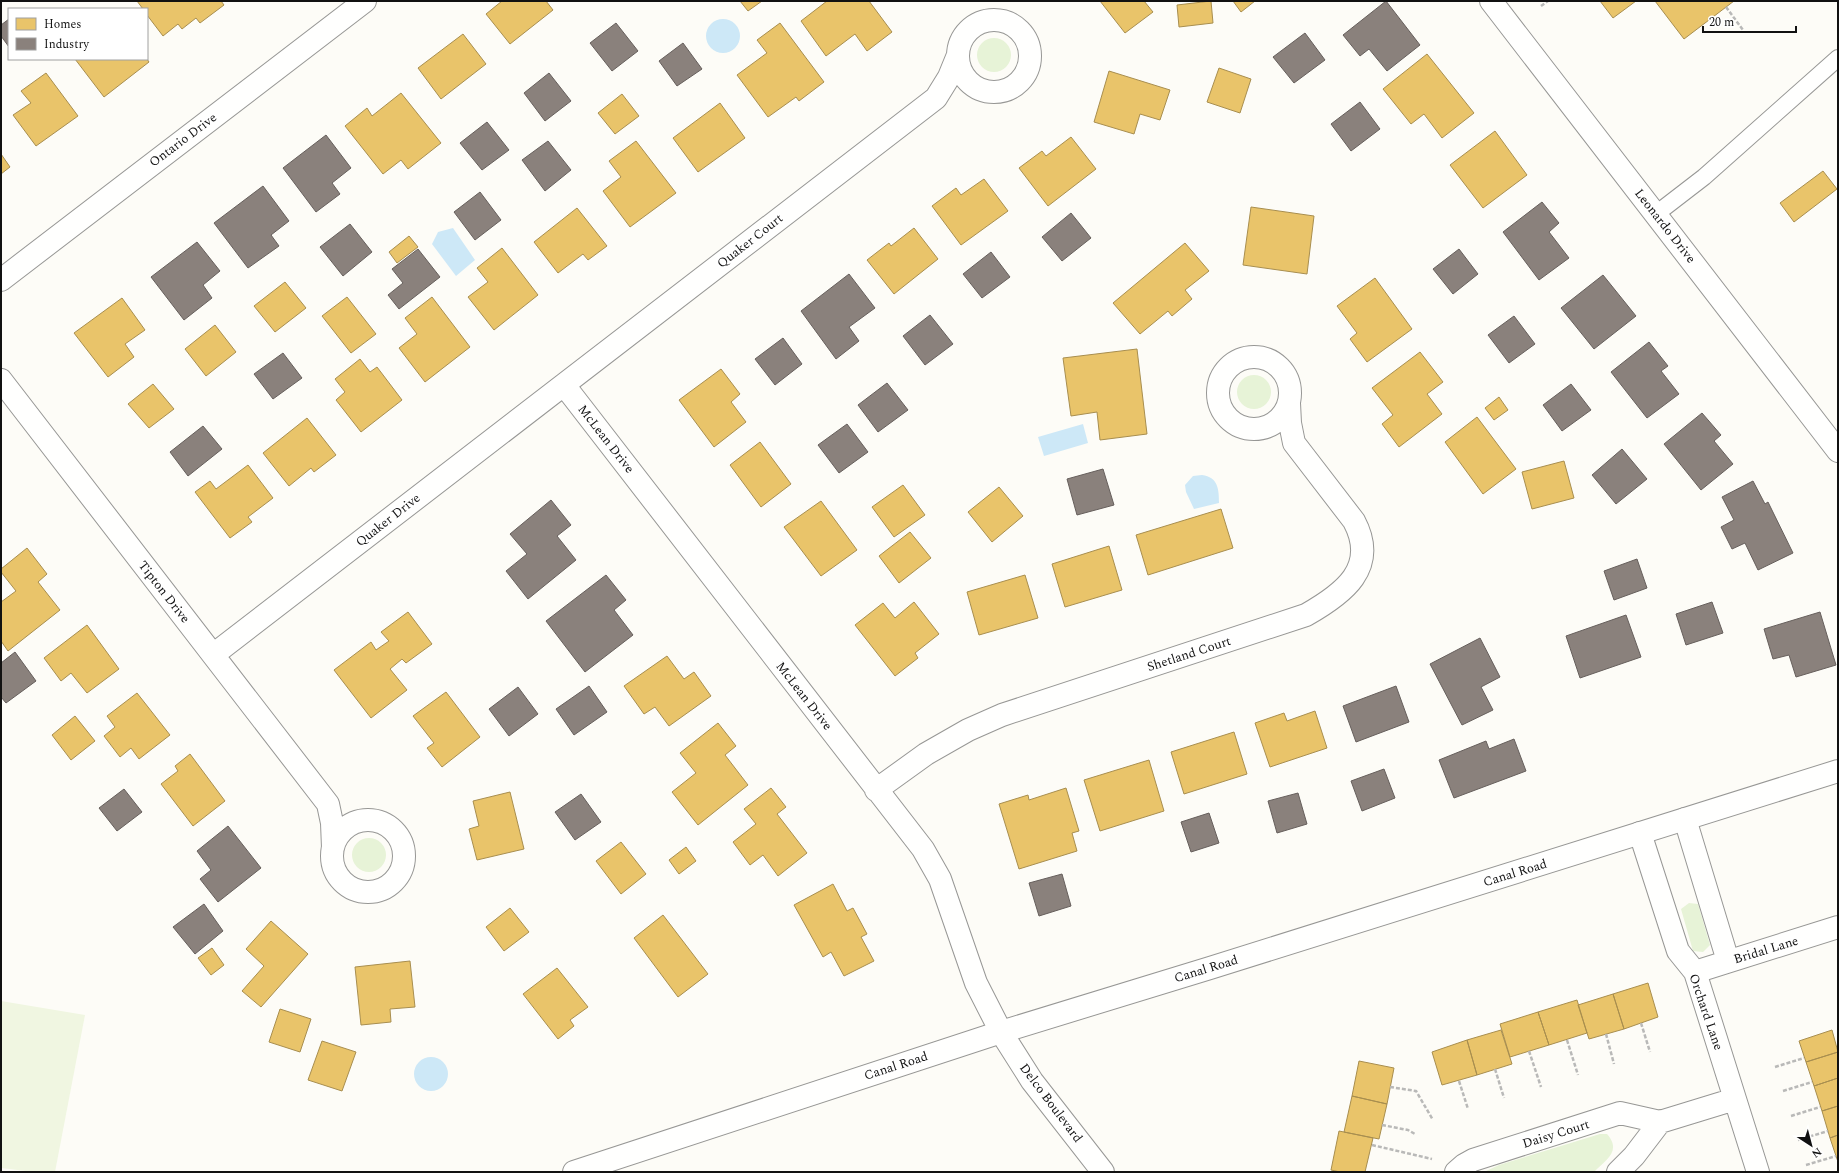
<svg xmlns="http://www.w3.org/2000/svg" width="1839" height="1173" viewBox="0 0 1839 1173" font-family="Spectral,serif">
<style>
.green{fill:#e7f3d7}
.pitch{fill:#f0f6e1}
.water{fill:#cde8f7}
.homes{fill:#e9c46a;stroke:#a88e4f}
.industry{fill:#8a817c;stroke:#665f5c}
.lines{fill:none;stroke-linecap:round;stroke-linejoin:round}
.service-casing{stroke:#979795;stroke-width:18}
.minor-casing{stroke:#979795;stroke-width:24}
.tertiary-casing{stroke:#979795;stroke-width:24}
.path{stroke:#b9b9b8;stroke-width:2.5;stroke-dasharray:4 2;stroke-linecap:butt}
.service{stroke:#fffffe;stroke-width:16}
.minor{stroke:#fffffe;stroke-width:22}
.tertiary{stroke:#fffffe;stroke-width:22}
.labels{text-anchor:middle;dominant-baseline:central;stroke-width:4;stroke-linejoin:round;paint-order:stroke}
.street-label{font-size:13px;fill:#111;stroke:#fff}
</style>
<rect width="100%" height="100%" fill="#fdfcf7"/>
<path class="green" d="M977 55a17 17 0 1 1 34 0a17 17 0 1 1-34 0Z
M1237 392a17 17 0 1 1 34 0a17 17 0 1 1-34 0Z
M352 855a17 17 0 1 1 34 0a17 17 0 1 1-34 0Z
M1689,903L1698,904L1710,945L1703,952L1693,951L1681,909Z
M1600,1134H1607C1622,1151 1606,1160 1594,1172H1484L1499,1165Z"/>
<path class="pitch" d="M1,1001L85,1015L55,1172H34L1,1168Z"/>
<path class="water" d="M706 36a17 17 0 1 1 34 0a17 17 0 1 1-34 0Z
M453,228L475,260L456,276L432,244L438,232Z
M1083,424L1088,443L1044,456L1038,437Z
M1202,475C1218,477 1219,489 1219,503L1194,509L1186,492L1185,485L1193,476Z
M414 1074a17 17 0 1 1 34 0a17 17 0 1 1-34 0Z"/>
<path class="homes" d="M137,1H221L224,5L200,23L196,18L182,29L178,24L163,36L147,15V9H143Z
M502,1H546L553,10L510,44L486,14Z
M740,1H762L748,11Z
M827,1H869L892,32L867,51L855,34L826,56L801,21Z
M1100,1H1144L1153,12L1125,33Z
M1211,1L1213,23L1179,27L1177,5Z
M1233,1H1255L1241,12Z
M1600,1H1636L1613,18Z
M1655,1H1734L1684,39Z
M780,23L824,82L799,101L796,97L768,117L737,75L767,53L757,40Z
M463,34L486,64L441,99L418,68Z
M1427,54L1474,113L1442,138L1424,114L1411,124L1383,89Z
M75,59H147L149,62L104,97Z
M1219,68L1251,79L1240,113L1207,102Z
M1109,71L1170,90L1160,120L1140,114L1134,134L1094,122Z
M46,73L78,116L36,146L13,115L31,103L21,91Z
M401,93L441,143L408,169L401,160L383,174L345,126L367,108L372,116Z
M622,94L639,116L615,134L598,113Z
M720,103L745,138L698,172L673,138Z
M1495,131L1527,175L1483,208L1450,165Z
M1071,137L1096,169L1048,206L1019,168L1042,151L1046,156Z
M636,141L676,193L630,227L603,191L621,177L609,161Z
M1,154L10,167L1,174Z
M1823,171L1837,189L1794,222L1780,203Z
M984,179L1008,211L961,245L932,206L956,188L961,195Z
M1251,207L1314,216L1307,274L1243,265Z
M577,208L607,246L588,260L583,254L558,273L534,242Z
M914,228L938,259L894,294L867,260L889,243L891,246Z
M409,236L418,247L397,263L389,252Z
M1185,243L1209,271L1185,290L1192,299L1172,316L1168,311L1140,334L1113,303Z
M502,248L538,295L494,330L468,297L488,282L477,268Z
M1375,278L1412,329L1367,362L1350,339L1357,333L1337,306Z
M285,282L306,308L275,332L254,306Z
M347,297L376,334L351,353L322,316Z
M432,297L470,347L425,382L399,348L417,334L405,318Z
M122,298L145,330L125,344L134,357L108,377L74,333Z
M215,325L236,352L206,376L185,349Z
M1137,349L1147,434L1100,440L1097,412L1071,416L1063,358Z
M1420,352L1443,382L1427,394L1442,414L1399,447L1382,424L1393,415L1372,388Z
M360,359L370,372L377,367L402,400L361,432L336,400L345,392L335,379Z
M721,369L740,394L731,402L746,422L714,447L679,400Z
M153,384L174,409L149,428L128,404Z
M1499,397L1508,410L1494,420L1485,408Z
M1477,417L1516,469L1483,494L1445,442Z
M307,418L336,455L314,472L311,468L289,486L263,453Z
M760,442L791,484L761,507L730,465Z
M1564,461L1574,498L1532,509L1522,472Z
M248,465L273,498L248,517L252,522L230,538L195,492L210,481L216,489Z
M903,485L925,515L894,537L872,507Z
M999,487L1023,516L992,542L968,512Z
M821,501L857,550L821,576L784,527Z
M1221,509L1233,548L1148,575L1136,535Z
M910,532L931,558L899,583L879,556Z
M1109,546L1122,590L1065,607L1052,564Z
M27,548L47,574L38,582L60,610L8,651L1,641V602L16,591L1,572V569Z
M1025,575L1038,618L979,635L967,592Z
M914,602L939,634L915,653L918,658L895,676L855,625L883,603L895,618Z
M408,612L432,644L406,663L402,659L390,669L407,690L371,718L334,670L371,642L376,650L389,641L381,632Z
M87,625L119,669L87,693L71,673L61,681L44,658Z
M667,656L684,679L694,672L711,696L669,726L655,707L644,714L624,686Z
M446,692L480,737L442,767L427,748L434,743L413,716Z
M137,693L170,735L139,759L131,748L120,757L104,736L115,727L107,716Z
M1315,711L1327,748L1270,767L1255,723L1284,713L1287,721Z
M75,716L95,741L71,760L52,735Z
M718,723L736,746L725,755L748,785L698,825L672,792L696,773L680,753Z
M1234,732L1247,774L1184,794L1171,752Z
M190,754L225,801L193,826L161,784L178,771L175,766Z
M1149,760L1164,811L1100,831L1084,780Z
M771,788L786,807L777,814L807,853L778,876L763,855L750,865L733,842L756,824L744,809Z
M1066,788L1079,831L1072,833L1077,851L1019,869L999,804L1028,795L1029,800Z
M510,792L524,849L477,860L469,829L479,826L473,801Z
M621,842L646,874L621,894L596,861Z
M686,847L696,861L679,874L669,860Z
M833,884L847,911L853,908L867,934L861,937L874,961L844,976L831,952L823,957L794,905Z
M510,908L529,932L504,951L486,927Z
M663,915L708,974L678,997L634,938Z
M271,921L308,954L261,1007L242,991L264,966L246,949Z
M212,948L224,965L211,975L198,958Z
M410,961L415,1007L390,1009L391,1022L361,1025L355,967Z
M557,968L588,1007L570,1020L574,1026L558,1039L523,994Z
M1648,983L1658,1017L1624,1029L1613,994Z
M1613,994L1624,1029L1589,1039L1578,1005Z
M1577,1000L1587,1033L1549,1045L1538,1012Z
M280,1009L311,1019L300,1052L269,1042Z
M1538,1012L1549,1045L1510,1057L1500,1024Z
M1501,1030L1512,1064L1477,1075L1467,1040Z
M1832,1030L1838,1052L1806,1062L1799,1041Z
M1467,1040L1477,1075L1442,1085L1432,1052Z
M322,1041L356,1052L342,1091L308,1080Z
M1838,1052V1078L1814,1086L1806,1062Z
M1359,1061L1394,1068L1387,1104L1352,1096Z
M1838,1078V1106L1822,1111L1814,1086Z
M1352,1096L1387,1104L1379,1139L1344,1132Z
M1838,1106V1135L1830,1138L1822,1111Z
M1339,1131L1373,1138L1365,1172H1340L1331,1170Z
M1838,1135V1162L1830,1138Z"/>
<path class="industry" d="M1386,1L1420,45L1387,71L1369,49L1360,56L1343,35Z
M9,19V47L1,36V25Z
M616,23L638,51L612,71L590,43Z
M1305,33L1325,60L1294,83L1273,57Z
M683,43L702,69L677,86L659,61Z
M549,73L571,101L545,121L524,93Z
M1360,102L1380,129L1351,151L1331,124Z
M487,122L509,150L482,170L460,143Z
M326,135L351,168L332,183L340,194L316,212L283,168Z
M548,141L571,170L545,191L522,160Z
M263,186L289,221L271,235L279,246L248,268L214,223Z
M480,192L501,220L475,240L454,212Z
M1542,202L1559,223L1549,232L1569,258L1539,280L1503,232Z
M1071,213L1091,238L1062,261L1042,237Z
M350,224L372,252L343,276L320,247Z
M197,242L220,271L203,285L212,298L184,320L151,277Z
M418,249L440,277L399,309L388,295L403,283L392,269Z
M1459,249L1478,274L1453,294L1433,269Z
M991,252L1010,277L982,298L963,274Z
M849,274L875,308L849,327L859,341L836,359L801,311Z
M1603,275L1636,316L1594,349L1561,308Z
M930,315L953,344L925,365L903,336Z
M1514,316L1535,344L1509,363L1488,335Z
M783,338L802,364L775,385L755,359Z
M1649,342L1668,366L1661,371L1679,394L1647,418L1611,372Z
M283,353L302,378L273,399L254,374Z
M887,383L908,410L878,432L858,405Z
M1571,384L1591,410L1562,431L1543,405Z
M1702,413L1721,435L1714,441L1733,464L1701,490L1664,444Z
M847,424L868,452L839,473L818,445Z
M203,426L222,449L188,476L170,452Z
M1622,449L1647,479L1616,504L1592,475Z
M1103,469L1114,505L1077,515L1067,479Z
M1753,481L1765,504L1768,502L1793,553L1758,570L1745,543L1732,549L1721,527L1734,520L1722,497Z
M551,500L571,525L557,536L576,560L528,599L506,571L527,554L510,534Z
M1637,559L1647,588L1614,600L1604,571Z
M606,575L626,600L614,610L633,635L585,672L546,621Z
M1712,602L1723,633L1686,645L1676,614Z
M1820,612L1836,665L1796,677L1789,655L1773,659L1764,629Z
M1626,615L1641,657L1580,678L1566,636Z
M1480,638L1500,677L1481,687L1493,710L1462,725L1430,664Z
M15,652L36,681L6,703L1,697V663Z
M589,686L607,712L574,735L556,709Z
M1396,686L1409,722L1356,742L1343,706Z
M518,687L538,714L509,736L489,709Z
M1514,739L1526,771L1454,798L1439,760L1486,741L1489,749Z
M1384,769L1395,798L1362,811L1351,781Z
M124,789L142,812L117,831L99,808Z
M1298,793L1307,824L1277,833L1268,801Z
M581,794L601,822L575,840L555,812Z
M1209,813L1219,843L1191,852L1181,822Z
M228,826L261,868L218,902L200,879L211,870L197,851Z
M1062,874L1071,906L1039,916L1029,883Z
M204,904L223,931L195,954L173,927Z"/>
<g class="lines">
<defs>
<path id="service" d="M1656,214L1704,177L1838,58"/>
<path id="minor" d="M1491,1L1838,451
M958 56a36 36 0 1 1 72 0a36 36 0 1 1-72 0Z
M1,280L365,1
M1218 393a36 36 0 1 1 72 0a36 36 0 1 1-72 0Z
M1,380L328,804L332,823L333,848
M564,385L923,849L940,879L976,983L1001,1032L1032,1081L1103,1172
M213,655L936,98L949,77L958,55
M876,790L926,754L968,730L1002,715L1306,615C1343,594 1379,568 1354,521L1294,443L1290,423L1289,403
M1685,819L1728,961
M332 856a36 36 0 1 1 72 0a36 36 0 1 1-72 0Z
M1640,833L1678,951L1695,972L1758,1172
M1695,972L1838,927
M1456,1172L1464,1165L1473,1160L1620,1113L1660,1122L1735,1099
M1618,1172L1634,1156L1660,1122"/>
<path id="tertiary" d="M574,1172L1001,1032L1210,968L1838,771"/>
</defs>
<use href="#service" class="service-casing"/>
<use href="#minor" class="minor-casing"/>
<use href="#tertiary" class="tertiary-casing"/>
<path class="path" d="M1541,6L1548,1
M1726,7L1743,30
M1641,1023L1650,1052
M1606,1034L1614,1064
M1567,1040L1578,1075
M1529,1051L1541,1087
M1775,1067L1804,1058
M1495,1069L1504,1098
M1459,1081L1468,1109
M1390,1087L1416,1091L1433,1120
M1783,1091L1812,1082
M1791,1116L1820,1107
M1382,1125L1408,1130L1415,1134
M1798,1140L1828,1131
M1372,1145L1432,1159
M1806,1165L1836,1156"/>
<use href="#service" class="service"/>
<use href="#minor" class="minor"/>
<use href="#tertiary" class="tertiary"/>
</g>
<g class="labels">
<g class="street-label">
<text transform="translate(183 140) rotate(-37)">Ontario Drive</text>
<text transform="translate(1665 226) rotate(52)">Leonardo Drive</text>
<text transform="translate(750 241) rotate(-38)">Quaker Court</text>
<text transform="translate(606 439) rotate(52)">McLean Drive</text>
<text transform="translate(388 520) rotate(-38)">Quaker Drive</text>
<text transform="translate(164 592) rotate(52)">Tipton Drive</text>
<text transform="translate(1189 654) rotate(-18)">Shetland Court</text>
<text transform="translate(804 696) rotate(52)">McLean Drive</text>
<text transform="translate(1515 873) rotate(-17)">Canal Road</text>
<text transform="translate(1766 950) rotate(-17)">Bridal Lane</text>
<text transform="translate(1206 969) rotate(-17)">Canal Road</text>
<text transform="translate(1706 1012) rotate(71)">Orchard Lane</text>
<text transform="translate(896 1066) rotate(-18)">Canal Road</text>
<text transform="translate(1051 1103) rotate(53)">Delco Boulevard</text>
<text transform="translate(1556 1134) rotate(-17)">Daisy Court</text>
</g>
</g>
<rect width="1839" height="1173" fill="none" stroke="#111111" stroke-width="4"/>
<rect x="8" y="8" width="140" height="52" fill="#ffffff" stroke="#a0a0a0"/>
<rect x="16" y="18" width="20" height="12" fill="#e9c46a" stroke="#a0a0a0"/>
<text x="44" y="28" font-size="12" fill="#111111">Homes</text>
<rect x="16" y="38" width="20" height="12" fill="#8a817c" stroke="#a0a0a0"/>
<text x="44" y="48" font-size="12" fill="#111111">Industry</text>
<g transform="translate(1811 1145) rotate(144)" stroke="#ffffff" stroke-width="3" paint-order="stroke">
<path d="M0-3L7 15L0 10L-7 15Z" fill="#111111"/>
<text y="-6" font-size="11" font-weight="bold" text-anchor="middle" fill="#111111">N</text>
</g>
<path d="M1703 26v6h93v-6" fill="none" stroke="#111111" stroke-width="2"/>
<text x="1709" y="26" font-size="12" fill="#111111" stroke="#ffffff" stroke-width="3" paint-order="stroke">20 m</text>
</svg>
